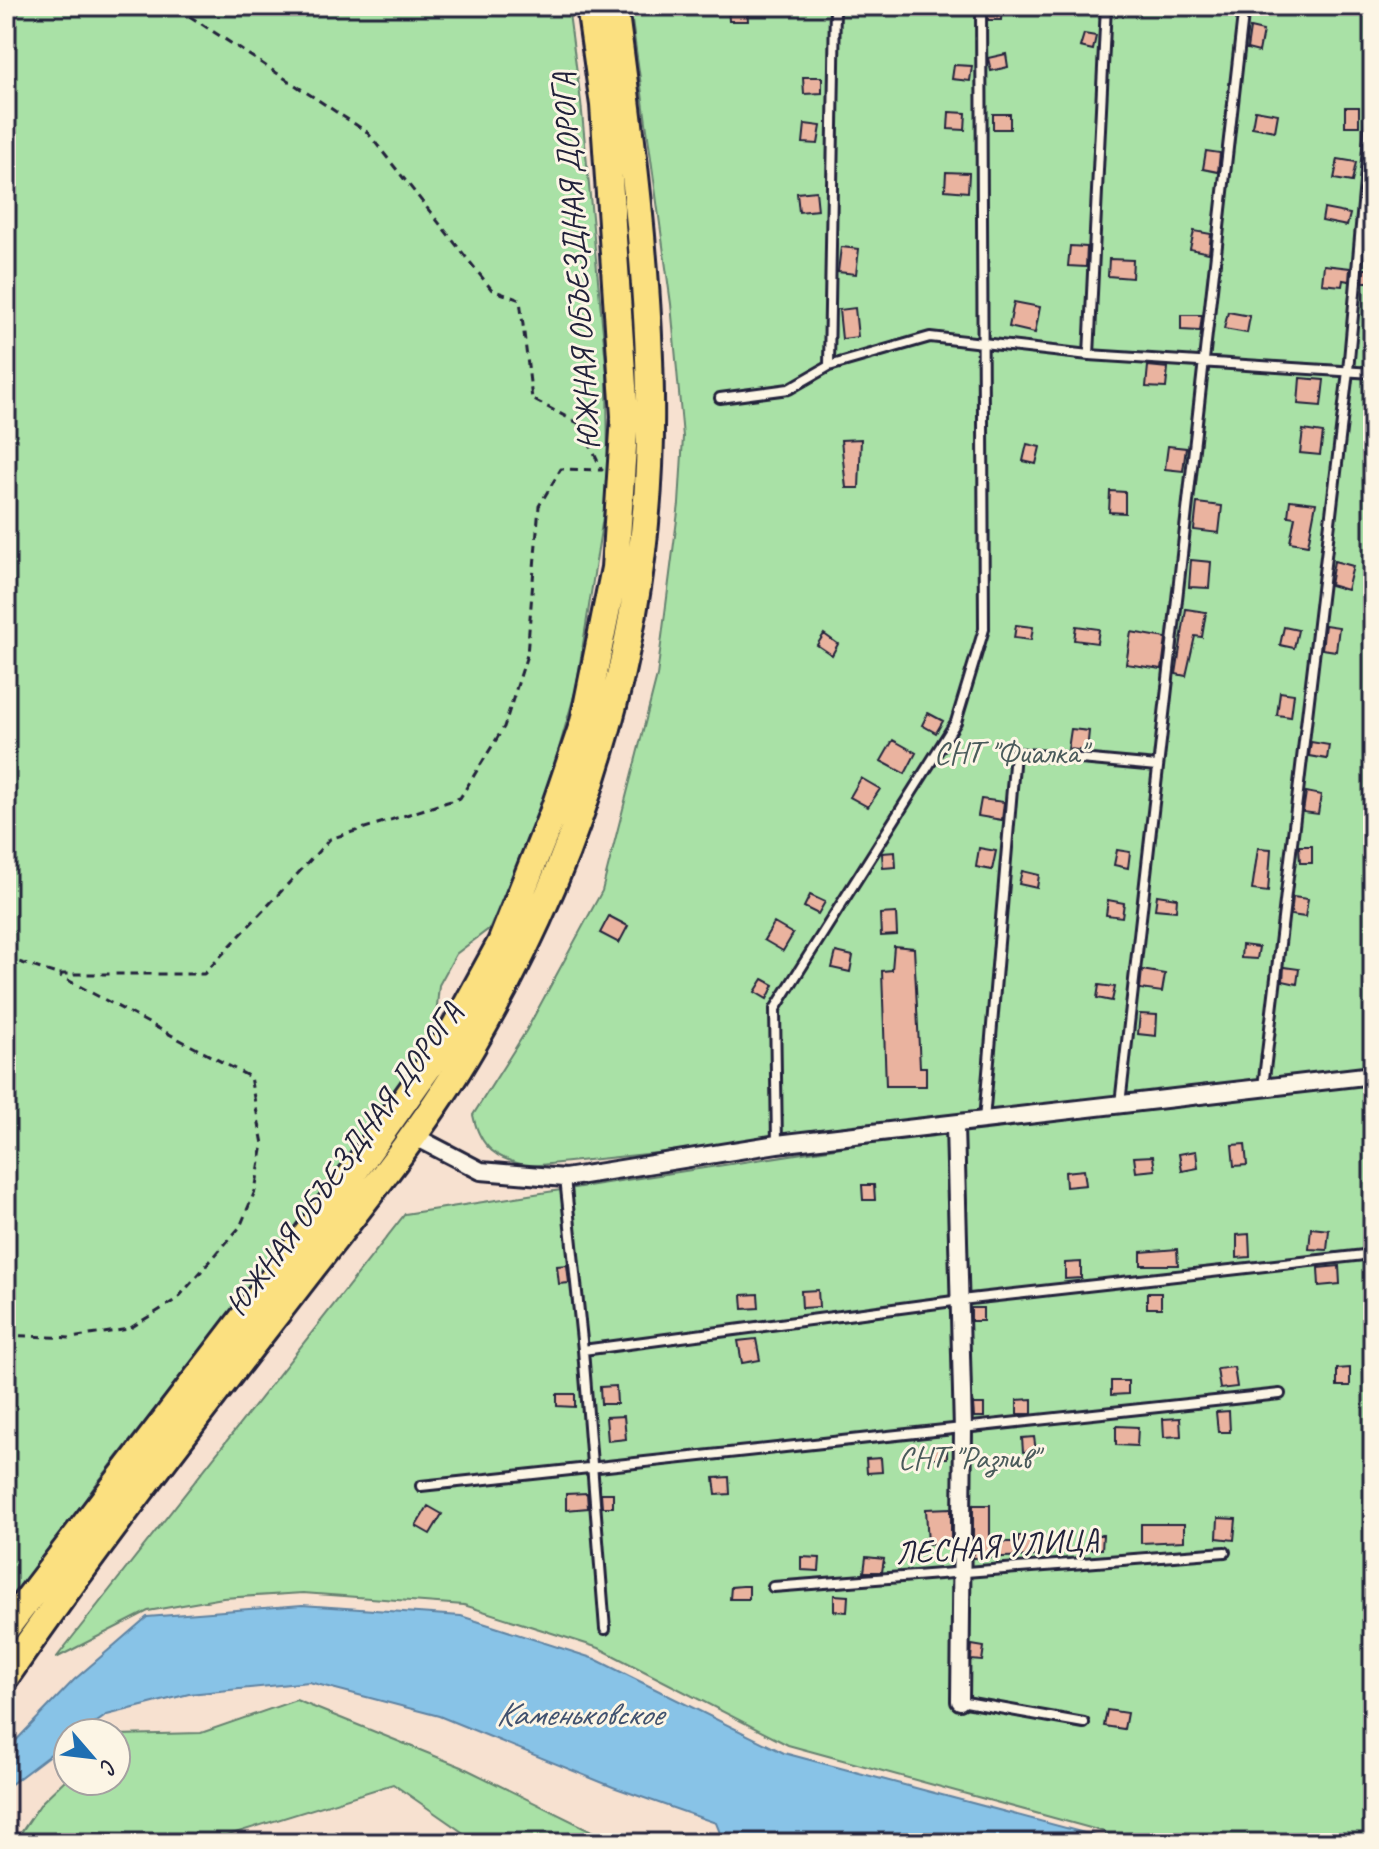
<svg xmlns="http://www.w3.org/2000/svg" width="1379" height="1849" viewBox="0 0 1379 1849" font-family="Caveat,sans-serif">
<style>
.green{fill:#a9e1a6;stroke:#668270;stroke-width:2}
.water{fill:#88c3e7;stroke:#5f83a2;stroke-width:2}
.building{fill:#eab39f;stroke:#22223b;stroke-width:2}
.lines{fill:none;stroke-linecap:round;stroke-linejoin:round}
.lane-casing{stroke:#22223b;stroke-width:14}
.street-casing{stroke:#22223b;stroke-width:22}
.primary-casing{stroke:#22223b;stroke-width:32}
.path{stroke:#22223b;stroke-width:3;stroke-dasharray:8 6;stroke-linecap:butt}
.lane{stroke:#fcf5e5;stroke-width:8}
.street{stroke:#fcf5e5;stroke-width:16}
.primary{stroke:#fbe080;stroke-width:26}
.labels{text-anchor:middle;dominant-baseline:central;stroke-width:6;stroke-linejoin:round;paint-order:stroke}
.street-label{font-size:32px;fill:#22223b;stroke:#fcf5e5}
.park-label{font-size:32px;fill:#4a5b5b;stroke:#fcf5e5}
.water-label{font-size:34px;font-style:italic;fill:#41526f;stroke:#fcf5e5}
</style>
<rect width="100%" height="100%" fill="#f7e1d0"/>
<filter id="ink" filterUnits="userSpaceOnUse"><feTurbulence type="fractalNoise" baseFrequency=".0125" numOctaves="2"/><feDisplacementMap in="SourceGraphic" scale="16" xChannelSelector="R" yChannelSelector="G"/><feConvolveMatrix kernelMatrix="1 2 1 2 8 2 1 2 1" color-interpolation-filters="sRGB"/></filter>
<g filter="url(#ink)">
<path class="green" d="M6,6H568L581,102L607,374L608,485L576,689L543,804L490,928L456,954L439,985L435,1028L374,1127L94,1487L6,1614Z
M630,6H1373V1843H1108L1105,1832L788,1745L599,1648L464,1605L303,1593L223,1598L148,1611L56,1658L405,1214L1096,1108L530,1166C497,1160 480,1148 473,1115L526,1031L602,891L657,676L679,504L683,437L671,304Z
M296,1700L462,1767L616,1843H478L393,1784L203,1843H14L42,1802L68,1777V1781H116V1735L201,1733Z"/>
<path class="water" d="M302,1605L461,1616L595,1659L784,1753L1096,1836L1097,1843H724L716,1823L613,1787L439,1716L309,1682L189,1694L107,1715L81,1733H68V1741L6,1788V1751L74,1680L147,1617Z"/>
<path class="building" d="M728,6H747L748,21H729Z
M988,6H1002L1001,20H988Z
M1250,28L1263,31L1259,52L1247,49Z
M1084,34L1096,36L1093,50L1080,47Z
M1006,54L1008,67L991,71L988,58Z
M954,65L972,66L970,81L952,79Z
M803,77H822V93L804,94Z
M1345,107H1359V126H1345Z
M1255,110L1278,114L1275,131L1252,127Z
M949,112L966,113L965,130L948,129Z
M993,114H1010V129H993Z
M805,124L821,126L818,144L803,143Z
M1206,151L1220,153L1218,172L1203,169Z
M1338,159L1356,162L1352,182L1334,179Z
M946,172L969,173L968,192L945,190Z
M816,191L818,210L799,212L797,193Z
M1324,209L1350,214L1347,226L1322,221Z
M1194,231L1211,234L1209,253L1190,249Z
M1070,246L1087,247L1086,267L1068,266Z
M841,247L859,249L856,274L838,272Z
M1109,259L1133,260L1132,278L1108,276Z
M1324,265L1350,268L1349,281L1343,280L1342,286L1322,284Z
M1364,269H1373V282H1363Z
M1014,302L1040,307L1035,333L1009,327Z
M855,308L858,337L842,339L839,310Z
M1228,312L1250,316L1247,333L1224,329Z
M1181,315H1202L1200,331L1181,330Z
M1148,366L1168,368L1166,388L1146,387Z
M1300,378L1324,380L1321,406L1298,404Z
M1303,430L1323,433L1320,455L1300,453Z
M861,439L859,488H846L841,440Z
M1027,444L1040,447L1036,464L1023,461Z
M1168,446L1186,448L1183,471L1165,469Z
M1110,491L1125,492V513L1109,512Z
M1290,500L1316,503L1308,545L1290,542L1295,517L1288,516Z
M1197,503L1222,506L1219,533L1194,530Z
M1191,560L1211,562L1209,588L1189,587Z
M1334,561L1353,566L1347,590L1330,585Z
M1186,609L1206,612L1202,637L1195,636L1186,676L1176,674Z
M1016,625L1033,627L1031,640L1014,638Z
M1325,625L1339,627L1336,651L1322,649Z
M1076,626L1099,629L1097,643L1074,640Z
M1284,627L1298,630L1294,648L1280,645Z
M1131,632L1166,638L1162,669L1126,664Z
M824,634L838,644L832,655L817,645Z
M1280,692L1294,694L1291,717L1277,715Z
M928,713L943,721L936,733L922,725Z
M1071,729L1089,731L1087,751L1068,749Z
M893,740L916,753L905,774L881,761Z
M1311,742L1329,745L1327,759L1309,756Z
M861,778L880,789L868,807L850,797Z
M1306,792L1321,795L1318,814L1303,812Z
M981,799L1004,802L1002,820L978,816Z
M1299,846H1312V863H1300Z
M979,848L996,851L992,870L976,867Z
M1258,848L1271,849L1268,892L1252,890Z
M1117,850L1130,852L1128,868L1114,865Z
M895,852L896,867L883,868L882,853Z
M1022,871L1039,875L1037,888L1019,884Z
M810,895L825,902L818,914L804,907Z
M1157,895L1177,898L1176,911L1155,909Z
M1293,897L1308,899L1305,917L1291,915Z
M1108,900L1124,903L1122,917L1106,915Z
M896,913L897,935L881,936L880,914Z
M609,916L628,926L619,943L600,933Z
M774,923L793,934L783,951L764,940Z
M1242,945L1259,947L1257,959L1241,958Z
M894,946L914,948L920,1067H926V1086H886L882,971L892,970Z
M836,952L853,956L850,972L832,968Z
M1284,967L1299,969L1297,984L1283,981Z
M1142,970L1165,974L1162,992L1140,989Z
M763,979L774,985L767,999L755,992Z
M1099,985L1115,987L1112,1001L1097,998Z
M1140,1014L1157,1015L1156,1036L1138,1034Z
M1245,1144L1247,1165L1234,1166L1232,1145Z
M1196,1151L1198,1168L1182,1171L1179,1154Z
M1153,1156L1155,1170L1136,1172L1134,1157Z
M1084,1170L1086,1185L1066,1187L1065,1172Z
M862,1185H874L875,1200H863Z
M1311,1228L1329,1230L1327,1250L1309,1249Z
M1249,1234L1250,1257L1237,1258V1235Z
M1177,1249L1178,1265H1141V1252Z
M1081,1262V1278L1065,1279V1263Z
M567,1265L569,1283L559,1284L557,1266Z
M1339,1266L1340,1284L1319,1286L1318,1268Z
M818,1290L819,1307L802,1308L801,1291Z
M1147,1293H1161V1308H1147Z
M758,1294L759,1308L743,1309L742,1295Z
M971,1308H983V1321H971Z
M756,1339L760,1360L742,1363L738,1341Z
M1234,1367L1237,1387L1220,1389L1217,1369Z
M1350,1368V1386H1337V1369Z
M1111,1381H1128V1394L1111,1395Z
M616,1386L617,1404H601L600,1387Z
M557,1394H575V1407L557,1406Z
M1032,1399V1414H1017V1400Z
M973,1404H984V1417H974Z
M1229,1411L1230,1432H1218L1216,1412Z
M624,1416L626,1439L608,1441L606,1417Z
M1180,1418L1181,1436L1164,1437L1163,1419Z
M1116,1426L1138,1427L1137,1446L1116,1445Z
M1034,1437L1036,1451L1023,1452L1022,1438Z
M931,1446H947V1458H931Z
M881,1458L882,1472L867,1473L866,1459Z
M729,1477L730,1494L716,1495L714,1478Z
M587,1493L588,1508L566,1510V1494Z
M601,1493H613V1507H602Z
M973,1505H990V1542H1018V1536H1037V1556L973,1558Z
M428,1506L442,1514L430,1534L416,1526Z
M951,1508V1543L928,1545L926,1509Z
M1218,1518L1236,1519L1234,1540L1217,1538Z
M1141,1524H1184V1541L1141,1543Z
M1089,1535H1103L1102,1549H1089Z
M801,1557L820,1558L819,1571L801,1570Z
M866,1557L884,1559L882,1572H864Z
M742,1586H749V1599H730L731,1587Z
M834,1595L848,1596L847,1612L834,1611Z
M972,1645L984,1647L982,1661L971,1660Z
M1107,1710L1127,1713L1124,1729L1104,1726Z"/>
<g class="lines">
<defs>
<path id="lane" d="M1089,355L1106,6
M829,366L835,6
M720,398L789,389L829,366L930,337L1089,355L1373,373
M1263,1087L1348,371L1373,92
M1120,1104L1244,6
M984,1120L1015,753L1157,766
M777,1144L775,1009L956,722L984,629L981,6
M565,1178L583,1350L961,1300L1373,1254
M583,1350L605,1629
M421,1486L1280,1394
M773,1587L1225,1552
M960,1701L1084,1723"/>
<path id="street" d="M955,1126L963,1430L960,1701
M412,1135L481,1171L565,1178L777,1144L1373,1075"/>
<path id="primary" d="M6,1628L341,1190L449,1038L501,943L553,813L584,722L615,568L625,416L604,105L590,6
M6,1676C98,1543 198,1415 297,1287C357,1209 423,1131 472,1046C587,849 654,625 650,396C648,266 631,135 614,6"/>
</defs>
<use href="#lane" class="lane-casing"/>
<use href="#street" class="street-casing"/>
<use href="#primary" class="primary-casing"/>
<path class="path" d="M6,958L57,974H204L330,839L460,798L504,727L527,655L539,506L561,469L602,470L580,424L532,399L520,300L492,290L367,132L174,6
M6,1335L71,1338L129,1329L177,1299L240,1227L255,1191L263,1144L250,1077L60,976
M337,1831V1843"/>
<use href="#lane" class="lane"/>
<use href="#street" class="street"/>
<use href="#primary" class="primary"/>
</g>
</g>
<g class="labels">
<g class="street-label">
<text transform="translate(576 261) rotate(-94)">ЮЖНАЯ ОБЪЕЗДНАЯ ДОРОГА</text>
<text transform="translate(344 1159) rotate(-54)">ЮЖНАЯ ОБЪЕЗДНАЯ ДОРОГА</text>
<text transform="translate(997 1546) rotate(-4)">ЛЕСНАЯ УЛИЦА</text>
</g>
<g class="park-label">
<text x="1010" y="752">СНТ "Фиалка"</text>
<text x="968" y="1457">СНТ "Разлив"</text>
</g>
<g class="water-label">
<text x="579" y="1713">Каменьковское</text>
</g>
</g>
<rect width="1379" height="1849" fill="none" stroke="#fcf5e5" stroke-width="32"/>
<rect x="16" y="16" width="1347" height="1817" fill="none" stroke="#22223b" stroke-width="3" filter="url(#ink)"/>
<g transform="translate(92 1757) rotate(118)"><circle r="38" fill="#fcf5e5" stroke="#a5a1a1" stroke-width="2"/>
<path d="M0-6L14 30L0 20L-14 30Z" fill="#1f6fb2"/>
<text y="-12" font-size="22" font-weight="bold" text-anchor="middle" fill="#22223b">С</text>
</g>
</svg>
